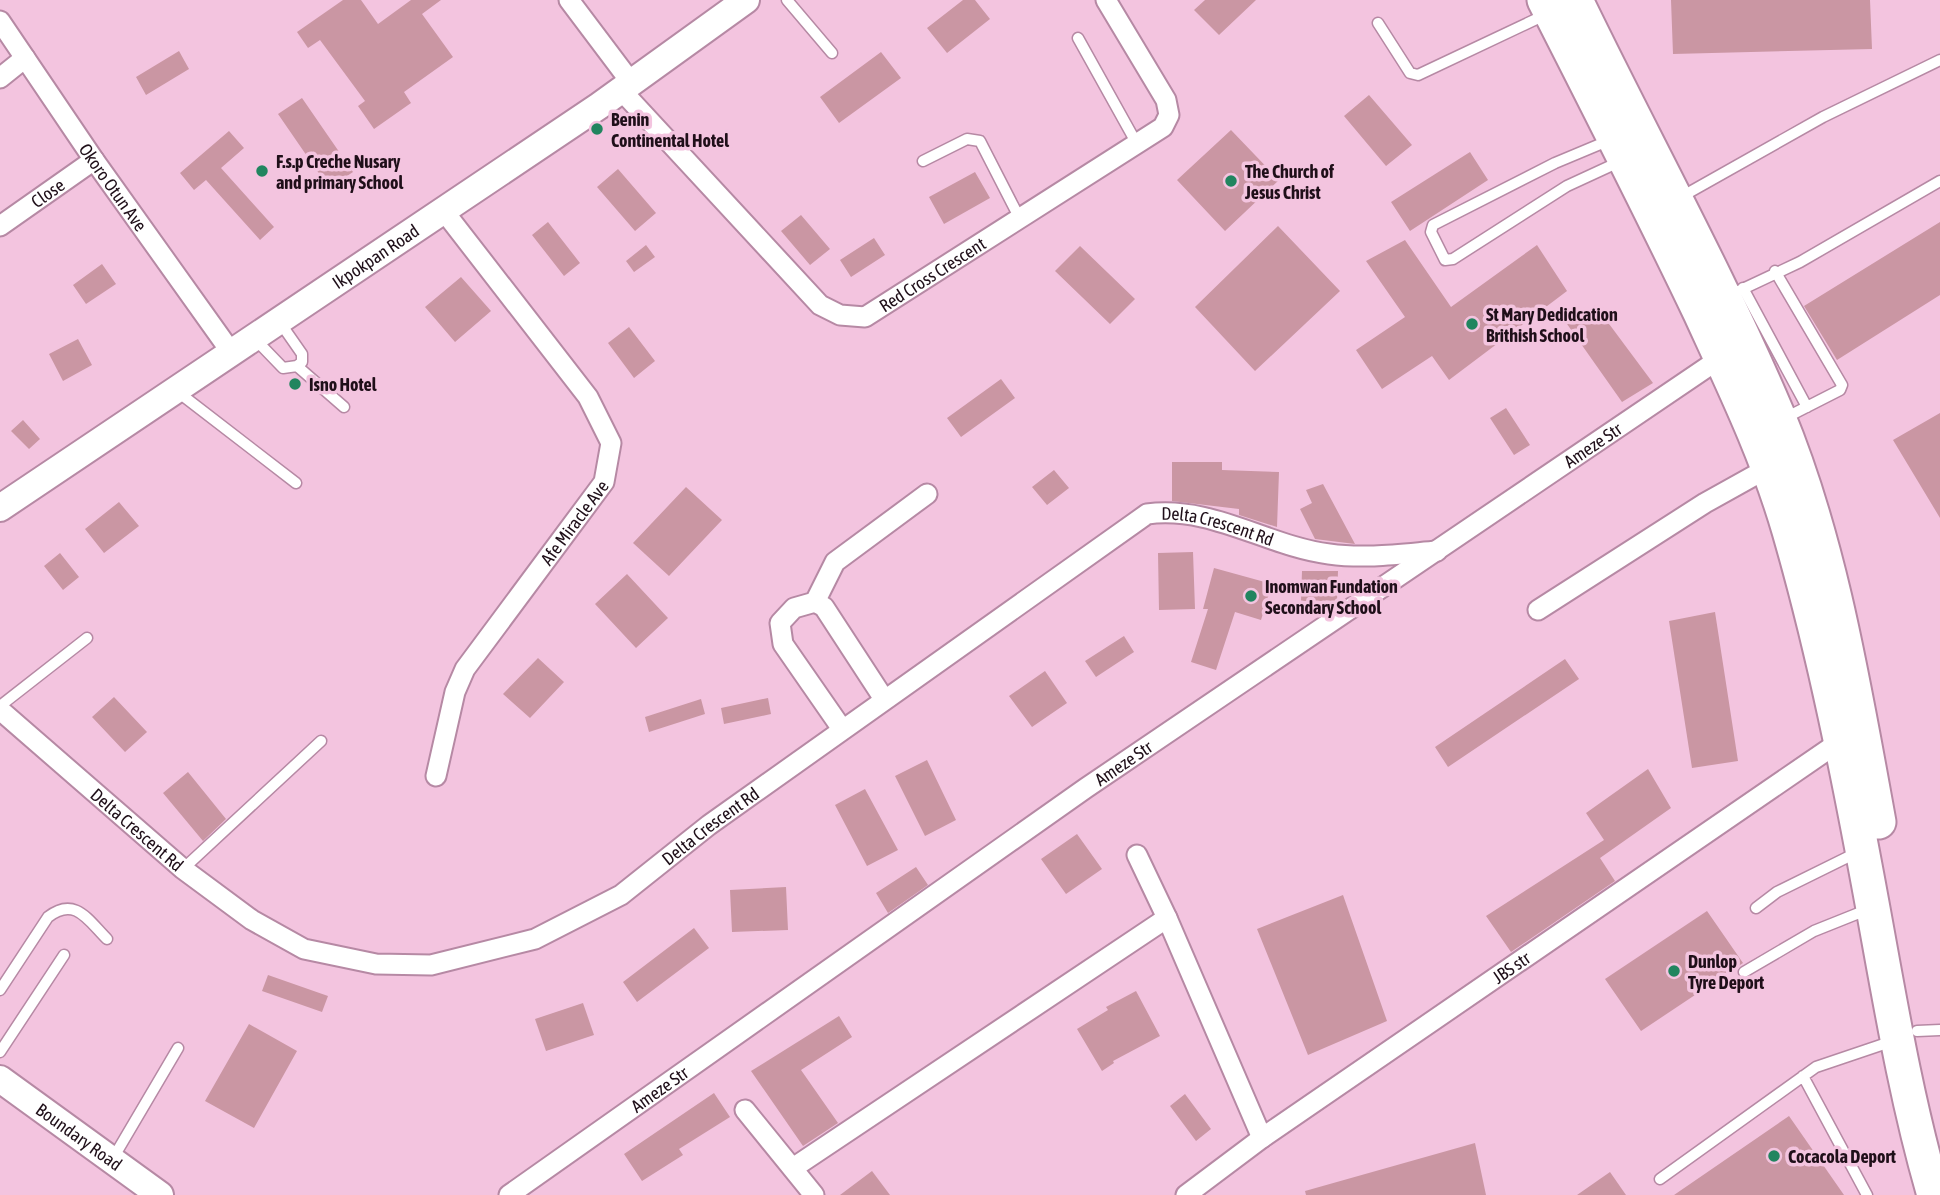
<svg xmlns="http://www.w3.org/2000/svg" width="1940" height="1195" viewBox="0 0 1940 1195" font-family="'Asap Condensed',sans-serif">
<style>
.building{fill:#ca96a3}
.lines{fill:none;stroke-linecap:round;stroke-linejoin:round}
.lane-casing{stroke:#b689a4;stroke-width:13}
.street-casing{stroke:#b689a4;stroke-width:23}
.secondary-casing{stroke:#b689a4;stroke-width:30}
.highway-casing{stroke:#b689a4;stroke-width:37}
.lane{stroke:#fff;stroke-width:10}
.street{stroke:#fff;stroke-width:19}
.secondary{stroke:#fff;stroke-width:26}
.highway{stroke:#fff;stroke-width:33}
.poi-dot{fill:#21855f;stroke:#f3c4df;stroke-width:2.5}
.labels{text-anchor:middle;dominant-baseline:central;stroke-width:7;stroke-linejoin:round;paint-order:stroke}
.poi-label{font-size:18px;font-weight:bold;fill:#1f0f19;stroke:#f3c4df;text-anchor:start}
.street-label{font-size:18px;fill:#1f0f19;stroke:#f3c4df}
</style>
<rect width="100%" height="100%" fill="#f3c4df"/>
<path class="building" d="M343,0H361L378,24L411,0H441L422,14L453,57L404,92L411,103L374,129L358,106L365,101L320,40L308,48L297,32Z
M963,0H975L990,19L947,53L927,28Z
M1205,0H1256L1219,35L1194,10Z
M1671,0H1870L1872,49L1673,54Z
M179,51L189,69L146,95L136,77Z
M881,52L901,78L839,123L820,97Z
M1369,95L1412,145L1386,166L1344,116Z
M302,98L353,172L329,188L278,114Z
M1231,130L1279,180L1225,231L1177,180Z
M229,131L244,148L221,168L274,227L260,240L206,180L194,190L180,173Z
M1470,152L1488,180L1410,231L1391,202Z
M618,169L656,213L635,231L597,187Z
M975,172L990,198L944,224L929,197Z
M801,215L830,249L810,265L781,231Z
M548,222L580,263L564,276L532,235Z
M1940,222V295L1837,360L1804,306Z
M1278,226L1340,291L1255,371L1195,307Z
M874,238L885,255L851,277L840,260Z
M1405,240L1451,307L1537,245L1567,291L1449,380L1432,356L1382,389L1356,350L1405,317L1366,261Z
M646,245L655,257L634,272L626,261Z
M1080,246L1135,299L1110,324L1055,271Z
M102,264L116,284L86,304L73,285Z
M461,277L491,311L455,342L425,307Z
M1595,305L1653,383L1622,402L1567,324Z
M629,327L655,361L634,378L608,343Z
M78,339L92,365L63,381L49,354Z
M1001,379L1015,398L961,437L947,418Z
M1506,408L1530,445L1514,455L1490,418Z
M1940,413V518L1893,440Z
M23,420L40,439L29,449L11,431Z
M1172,462H1222V470L1279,472L1277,527L1239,515V509L1172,501Z
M1054,470L1069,488L1047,505L1032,487Z
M1323,484L1355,544L1315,539L1300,509L1312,503L1306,490Z
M686,487L722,520L669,576L633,543Z
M119,502L139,526L104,553L85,529Z
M1193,552L1195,609L1159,610L1158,553Z
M60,553L79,577L63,590L44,566Z
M1214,568L1272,584L1261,620L1235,612L1216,670L1191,662L1208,609H1203Z
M1302,571H1338L1337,602L1301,601Z
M627,574L668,618L636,648L595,604Z
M1715,612L1738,761L1692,768L1669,621Z
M1124,636L1134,652L1096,677L1085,661Z
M538,658L564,682L530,718L503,694Z
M1565,659L1579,679L1448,767L1435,747Z
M1045,671L1067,703L1032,727L1009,696Z
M114,697L147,732L125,752L92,717Z
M768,698L771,714L724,724L721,708Z
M701,699L705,714L649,732L645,717Z
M927,760L956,820L925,836L895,776Z
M1648,769L1671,808L1600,858L1615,881L1511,952L1486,916L1604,840L1586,813Z
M188,772L226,819L203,841L163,793Z
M865,789L898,850L867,866L835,805Z
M1077,834L1102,869L1066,894L1041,859Z
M916,867L928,885L888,913L876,893Z
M786,887L788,930L732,932L730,890Z
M1343,895L1387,1021L1308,1055L1257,929Z
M1707,911L1743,963L1641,1031L1605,979Z
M694,928L709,948L637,1002L623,982Z
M268,975L328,996L322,1012L262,991Z
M1136,991L1160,1036L1113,1061L1114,1063L1102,1071L1077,1029L1108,1010L1106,1007Z
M583,1003L594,1035L546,1051L535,1019Z
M839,1016L852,1037L801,1070L838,1123L803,1146L751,1071Z
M249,1024L297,1051L254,1128L205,1101Z
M714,1093L730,1117L679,1149L683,1155L642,1181L624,1154Z
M1185,1094L1211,1129L1196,1141L1170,1106Z
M1789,1116L1844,1195H1674Z
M1475,1143L1486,1195H1306L1305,1191Z
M872,1171L890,1195H840Z
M1610,1172L1626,1195H1577Z"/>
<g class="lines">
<defs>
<path id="lane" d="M787,0L832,53
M1378,23L1410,73L1418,75L1547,14
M1078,38L1137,144
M1610,140L1555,163L1433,225L1431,232L1445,260L1453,259L1567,186L1619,162
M923,161L967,139L980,141L1020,219
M1681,197L1823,117L1940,60
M1775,271L1842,385L1840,390L1785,418
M1743,288L1807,407
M1730,295L1800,262L1940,181
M254,338L283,368L297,366L302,362V354L279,321
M297,366L344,407
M178,392L296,483
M0,706L87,638
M183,869L321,741
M1756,908L1777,892L1856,853
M1744,972L1814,931L1869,909
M0,990L48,917C75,896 88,920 107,939
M1917,1031L1940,1030
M0,1052L64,955
M1803,1076L1867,1195
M112,1160L178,1048
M1660,1179L1816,1067L1893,1041"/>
<g id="street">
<path d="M569,0L630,81"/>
<path id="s1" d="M0,21L94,160L231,352"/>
<path d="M0,78L25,58"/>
<path id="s2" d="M621,90L820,305L840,315L865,317L1163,127L1169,115L1166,100L1106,0"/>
<path id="s3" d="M0,226L94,160"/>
<path d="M815,602L824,607L884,699"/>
<path d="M1538,610L1705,503L1775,464"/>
<path id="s4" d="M0,710L183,869L252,920L304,949L376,964L431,965L535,939L621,895L709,825L1147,514C1211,505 1267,546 1329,554C1365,559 1401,554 1437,551"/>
<path d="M842,729L783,644L780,623L794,608L815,602L835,562L927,494"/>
<path id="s5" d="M436,776L455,692L465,669L604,482L611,443L588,397L443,210"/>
<path d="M1137,855L1167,918L1262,1138"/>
<path d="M745,1110L814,1195"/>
<path d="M793,1168L1167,918"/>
<path id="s6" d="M509,1195L1086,788L1728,353"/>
<path id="s7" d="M1186,1195L1262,1138L1839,742"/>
</g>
<g id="secondary">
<path id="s8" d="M0,508L599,106L746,0"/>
<path id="s9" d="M0,1079L160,1195"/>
</g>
<path id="highway" d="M1544,0C1597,104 1650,208 1700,313C1733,385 1767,455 1789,531C1824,652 1849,778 1872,903C1890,1001 1906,1099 1934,1195
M1576,0C1643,139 1718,273 1778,415C1831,543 1854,686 1879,822"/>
</defs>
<use href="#lane" class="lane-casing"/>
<use href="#street" class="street-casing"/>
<use href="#secondary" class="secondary-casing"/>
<use href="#highway" class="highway-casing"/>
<use href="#lane" class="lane"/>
<use href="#street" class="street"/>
<use href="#secondary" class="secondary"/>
<use href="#highway" class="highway"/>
</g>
<g class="poi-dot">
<circle cx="597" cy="129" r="7"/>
<circle cx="262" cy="171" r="7"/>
<circle cx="1231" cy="181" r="7"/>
<circle cx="1472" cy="324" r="7"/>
<circle cx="295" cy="384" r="7"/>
<circle cx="1251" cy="596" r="7"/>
<circle cx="1674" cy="971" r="7"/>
<circle cx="1774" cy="1156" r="7"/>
</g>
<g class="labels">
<g class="poi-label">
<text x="611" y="119">Benin<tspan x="611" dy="21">Continental Hotel</tspan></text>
<text x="276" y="161">F.s.p Creche Nusary<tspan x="276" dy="21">and primary School</tspan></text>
<text x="1245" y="171">The Church of<tspan x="1245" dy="21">Jesus Christ</tspan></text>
<text x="1486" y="314">St Mary Dedidcation<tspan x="1486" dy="21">Brithish School</tspan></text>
<text x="309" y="384">Isno Hotel</text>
<text x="1265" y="586">Inomwan Fundation<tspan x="1265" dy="21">Secondary School</tspan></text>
<text x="1688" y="961">Dunlop<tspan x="1688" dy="21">Tyre Deport</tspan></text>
<text x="1788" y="1156">Cocacola Deport</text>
</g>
<g class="street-label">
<text stroke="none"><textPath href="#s1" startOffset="201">Okoro Otun Ave</textPath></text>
<text stroke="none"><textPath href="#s3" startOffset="58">Close</textPath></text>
<text stroke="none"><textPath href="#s8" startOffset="452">Ikpokpan Road</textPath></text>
<text stroke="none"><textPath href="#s2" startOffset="420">Red Cross Crescent</textPath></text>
<text stroke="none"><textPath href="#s6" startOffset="1318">Ameze Str</textPath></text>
<text stroke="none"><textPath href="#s5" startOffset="294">Afe Miracle Ave</textPath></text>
<text stroke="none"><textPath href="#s4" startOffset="1442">Delta Crescent Rd</textPath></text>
<text stroke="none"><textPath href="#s6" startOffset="751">Ameze Str</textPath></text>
<text stroke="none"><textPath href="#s4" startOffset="833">Delta Crescent Rd</textPath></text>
<text stroke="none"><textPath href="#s4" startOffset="182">Delta Crescent Rd</textPath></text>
<text stroke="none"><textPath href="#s7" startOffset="397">JBS str</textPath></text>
<text stroke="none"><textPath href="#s6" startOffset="184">Ameze Str</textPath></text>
<text stroke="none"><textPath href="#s9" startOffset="98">Boundary Road</textPath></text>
</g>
</g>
</svg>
